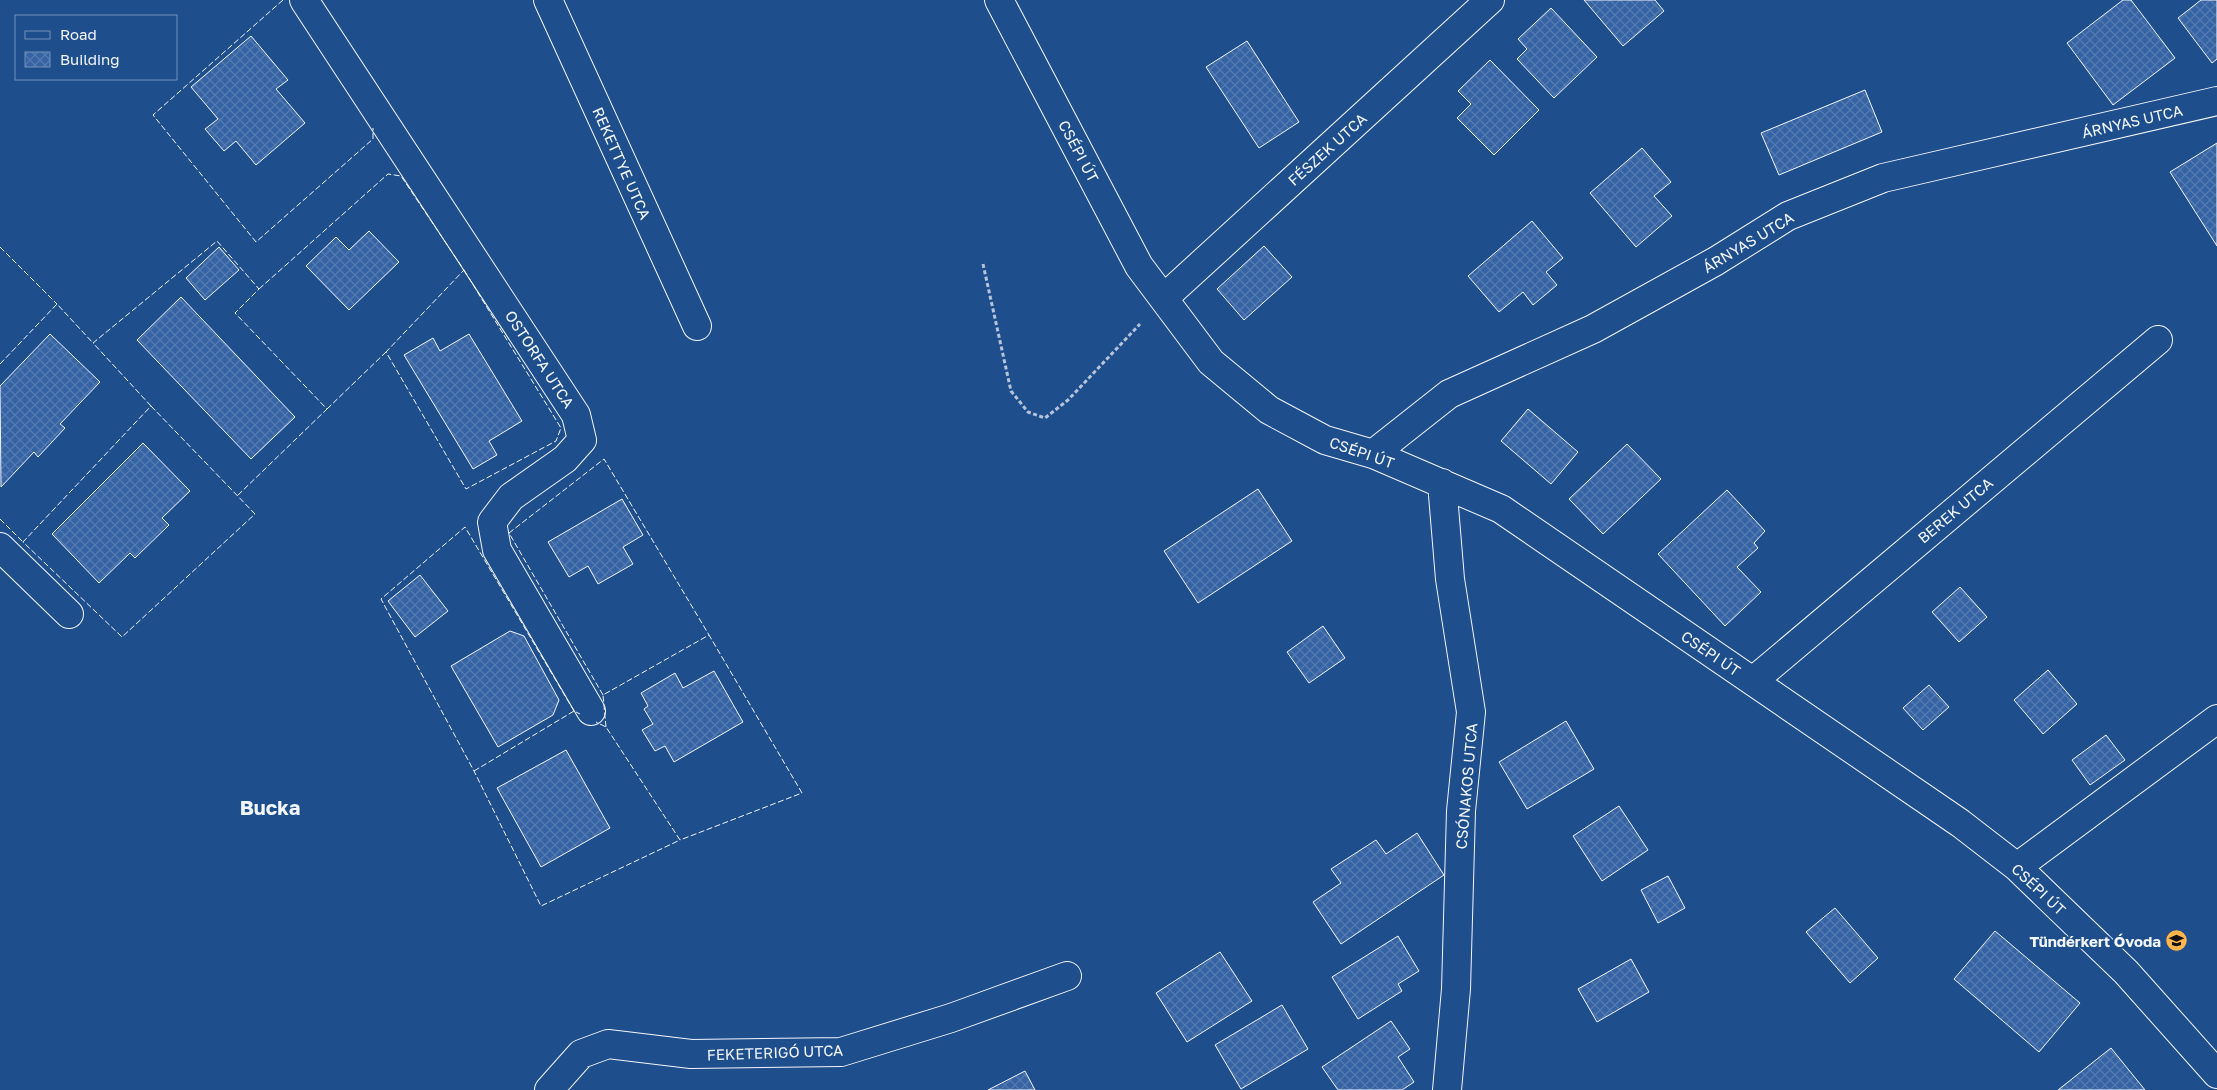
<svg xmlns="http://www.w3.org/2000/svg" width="2217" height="1090" viewBox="0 0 2217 1090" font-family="'Golos Text',sans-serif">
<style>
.building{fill:url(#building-cross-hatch);stroke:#f2f6ff}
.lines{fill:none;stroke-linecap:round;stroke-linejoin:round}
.minor-casing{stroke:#f2f6ff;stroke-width:30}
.path{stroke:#b3c4dc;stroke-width:3;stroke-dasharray:4 2.5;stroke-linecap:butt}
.minor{stroke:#1f4e8c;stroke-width:28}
.fence{stroke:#f2f6ff;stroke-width:1;stroke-dasharray:6 2.5;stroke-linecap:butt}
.labels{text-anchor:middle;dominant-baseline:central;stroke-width:4;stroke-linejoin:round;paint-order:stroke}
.street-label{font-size:15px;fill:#f2f6ff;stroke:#1f4e8c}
.poi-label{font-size:15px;font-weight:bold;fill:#f2f6ff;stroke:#1f4e8c;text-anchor:end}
.district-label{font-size:20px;font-weight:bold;fill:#f2f6ff;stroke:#1f4e8c}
</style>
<defs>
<pattern id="building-cross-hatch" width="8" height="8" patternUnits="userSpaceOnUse" patternTransform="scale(1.25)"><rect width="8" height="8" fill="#3563a3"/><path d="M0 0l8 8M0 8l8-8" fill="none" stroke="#537ab1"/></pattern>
</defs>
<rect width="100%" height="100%" fill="#1f4e8c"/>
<path class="building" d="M1584,0H1655L1664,11L1623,46Z
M2123,0H2131L2175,58L2113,105L2067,43Z
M2201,0H2217V59L2212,63L2178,18Z
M1551,8L1597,57L1554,98L1517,59L1527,49L1518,39Z
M251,36L288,80L276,89L305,123L256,165L236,141L224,151L205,129L218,119L191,87Z
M1247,41L1299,122L1259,148L1206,67Z
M1490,60L1539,110L1494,155L1457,118L1471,104L1458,91Z
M1865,90L1882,132L1779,175L1761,133Z
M2217,143V246L2170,172Z
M1642,148L1671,182L1654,196L1672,216L1636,247L1590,193Z
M1532,221L1563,258L1546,272L1557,285L1533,305L1523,292L1499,312L1468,276Z
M369,231L399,262L349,310L306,266L336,237L349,250Z
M1264,246L1292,277L1244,320L1217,289Z
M219,247L239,270L205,300L186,278Z
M181,297L295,417L251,459L137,340Z
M50,334L100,382L60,424L65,428L38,457L34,452L1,487L0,386Z
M469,334L522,421L489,441L497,455L473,469L404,355L433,338L440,351Z
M1528,409L1578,452L1551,484L1501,441Z
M143,443L190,491L162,518L169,525L135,558L130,553L99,583L52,534Z
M1627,444L1661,479L1603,534L1569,499Z
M1258,489L1292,541L1198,603L1164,551Z
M1727,490L1765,531L1754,543L1758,548L1737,567L1761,592L1725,626L1658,554Z
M622,499L643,535L623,547L633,564L598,584L588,566L569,577L548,542Z
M420,575L448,611L415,637L388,601Z
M1960,587L1987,617L1959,642L1932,612Z
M1323,626L1345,658L1309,683L1287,652Z
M510,631L524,636L559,700L553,715L498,747L451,666Z
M2048,670L2077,704L2043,734L2014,700Z
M714,671L743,722L674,762L665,746L655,751L642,730L653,724L644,709L648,706L641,693L675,673L683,688Z
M1929,685L1949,707L1923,730L1903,708Z
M1566,721L1594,769L1527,809L1499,762Z
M2106,735L2125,760L2090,785L2072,760Z
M566,750L610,828L541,867L497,788Z
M1619,806L1648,850L1602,881L1573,836Z
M1417,833L1444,875L1341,944L1313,902L1341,883L1331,869L1376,840L1386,854Z
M1668,876L1685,908L1658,923L1641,890Z
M1835,908L1878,958L1850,983L1806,932Z
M1995,931L2080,1003L2039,1052L1954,979Z
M1398,936L1419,971L1398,984L1402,991L1358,1019L1332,977Z
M1220,952L1252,1001L1187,1042L1156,993Z
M1631,959L1649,992L1597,1022L1578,989Z
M1282,1005L1308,1049L1241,1089L1215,1045Z
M1391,1021L1410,1049L1398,1057L1414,1082L1402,1090H1338L1322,1067Z
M2111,1048L2145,1090H2058Z
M1025,1071L1035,1090H988Z"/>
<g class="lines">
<defs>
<path id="minor" d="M304,0L576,415L582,440L565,459L511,497L492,522L497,550L591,711
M548,0L697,326
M999,0L1139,266L1211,362L1269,410L1325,440L1373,454L1501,509L1960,823L2017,867L2126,972L2217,1074
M1164,298L1490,0
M1373,454L1449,394L1593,329L1716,261L1788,216L1883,178L2217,101
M1442,483L1450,579L1471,712L1461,811L1456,989L1447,1090
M0,547L69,614
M1753,681L2158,340
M2017,867L2217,719
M549,1090L581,1054L608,1044L691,1054L841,1052L951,1018L1067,976"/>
</defs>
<use href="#minor" class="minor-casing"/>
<path class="path" d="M983,264L1011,391L1028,412L1045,418L1068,400L1140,324"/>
<use href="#minor" class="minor"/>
<path class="fence" d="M283,0L153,115L256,242L373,139V128
M0,247L57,304
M464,270L561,428L556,441L466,489L386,352Z
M259,289L388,174L401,176L464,270
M0,364L57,304L93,343
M151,406L255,514L122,637L23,542Z
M151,406L93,343L217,241L259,289L235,313L327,409L237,496
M327,409L386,352
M0,519L23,542
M603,695L509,533L604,459L709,635
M574,711L465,527L381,599L474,771L541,906L680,840L606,727L596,722
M606,727L603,695L709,635L802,793L680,840
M474,771L574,711L580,714"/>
</g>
<defs>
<symbol id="school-disc" viewBox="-11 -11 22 22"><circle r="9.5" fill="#ffb74d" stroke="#1f4e8c"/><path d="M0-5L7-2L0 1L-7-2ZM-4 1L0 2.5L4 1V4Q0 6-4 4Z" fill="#111"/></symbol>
</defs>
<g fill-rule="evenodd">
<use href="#school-disc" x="2164" y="928" width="25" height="25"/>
</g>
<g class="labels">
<g class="street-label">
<text transform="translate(2132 121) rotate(-13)">ÁRNYAS UTCA</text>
<text transform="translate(1327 149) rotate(-42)">FÉSZEK UTCA</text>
<text transform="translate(1079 151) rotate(62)">CSÉPI ÚT</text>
<text transform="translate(622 163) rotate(66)">REKETTYE UTCA</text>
<text transform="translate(1748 242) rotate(-31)">ÁRNYAS UTCA</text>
<text transform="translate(540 359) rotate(57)">OSTORFA UTCA</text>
<text transform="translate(1362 452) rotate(19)">CSÉPI ÚT</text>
<text transform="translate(1955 510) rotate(-40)">BEREK UTCA</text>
<text transform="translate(1711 653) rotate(34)">CSÉPI ÚT</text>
<text transform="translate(1466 786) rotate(-85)">CSÓNAKOS UTCA</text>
<text transform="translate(2039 889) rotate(43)">CSÉPI ÚT</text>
<text transform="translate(775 1052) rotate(-2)">FEKETERIGÓ UTCA</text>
</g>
<g class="poi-label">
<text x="2161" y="941">Tündérkert Óvoda</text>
</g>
<g class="district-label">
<text x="270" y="807">Bucka</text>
</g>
</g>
<rect x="15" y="15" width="162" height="65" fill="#1f4e8c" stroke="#7391ba"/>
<rect x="25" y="31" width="25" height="8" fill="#1f4e8c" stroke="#7391ba"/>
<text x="60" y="40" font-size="15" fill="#f2f6ff">Road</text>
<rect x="25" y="52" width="25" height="15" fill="url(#building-cross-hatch)" stroke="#7391ba"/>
<text x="60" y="65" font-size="15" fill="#f2f6ff">Building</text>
</svg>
